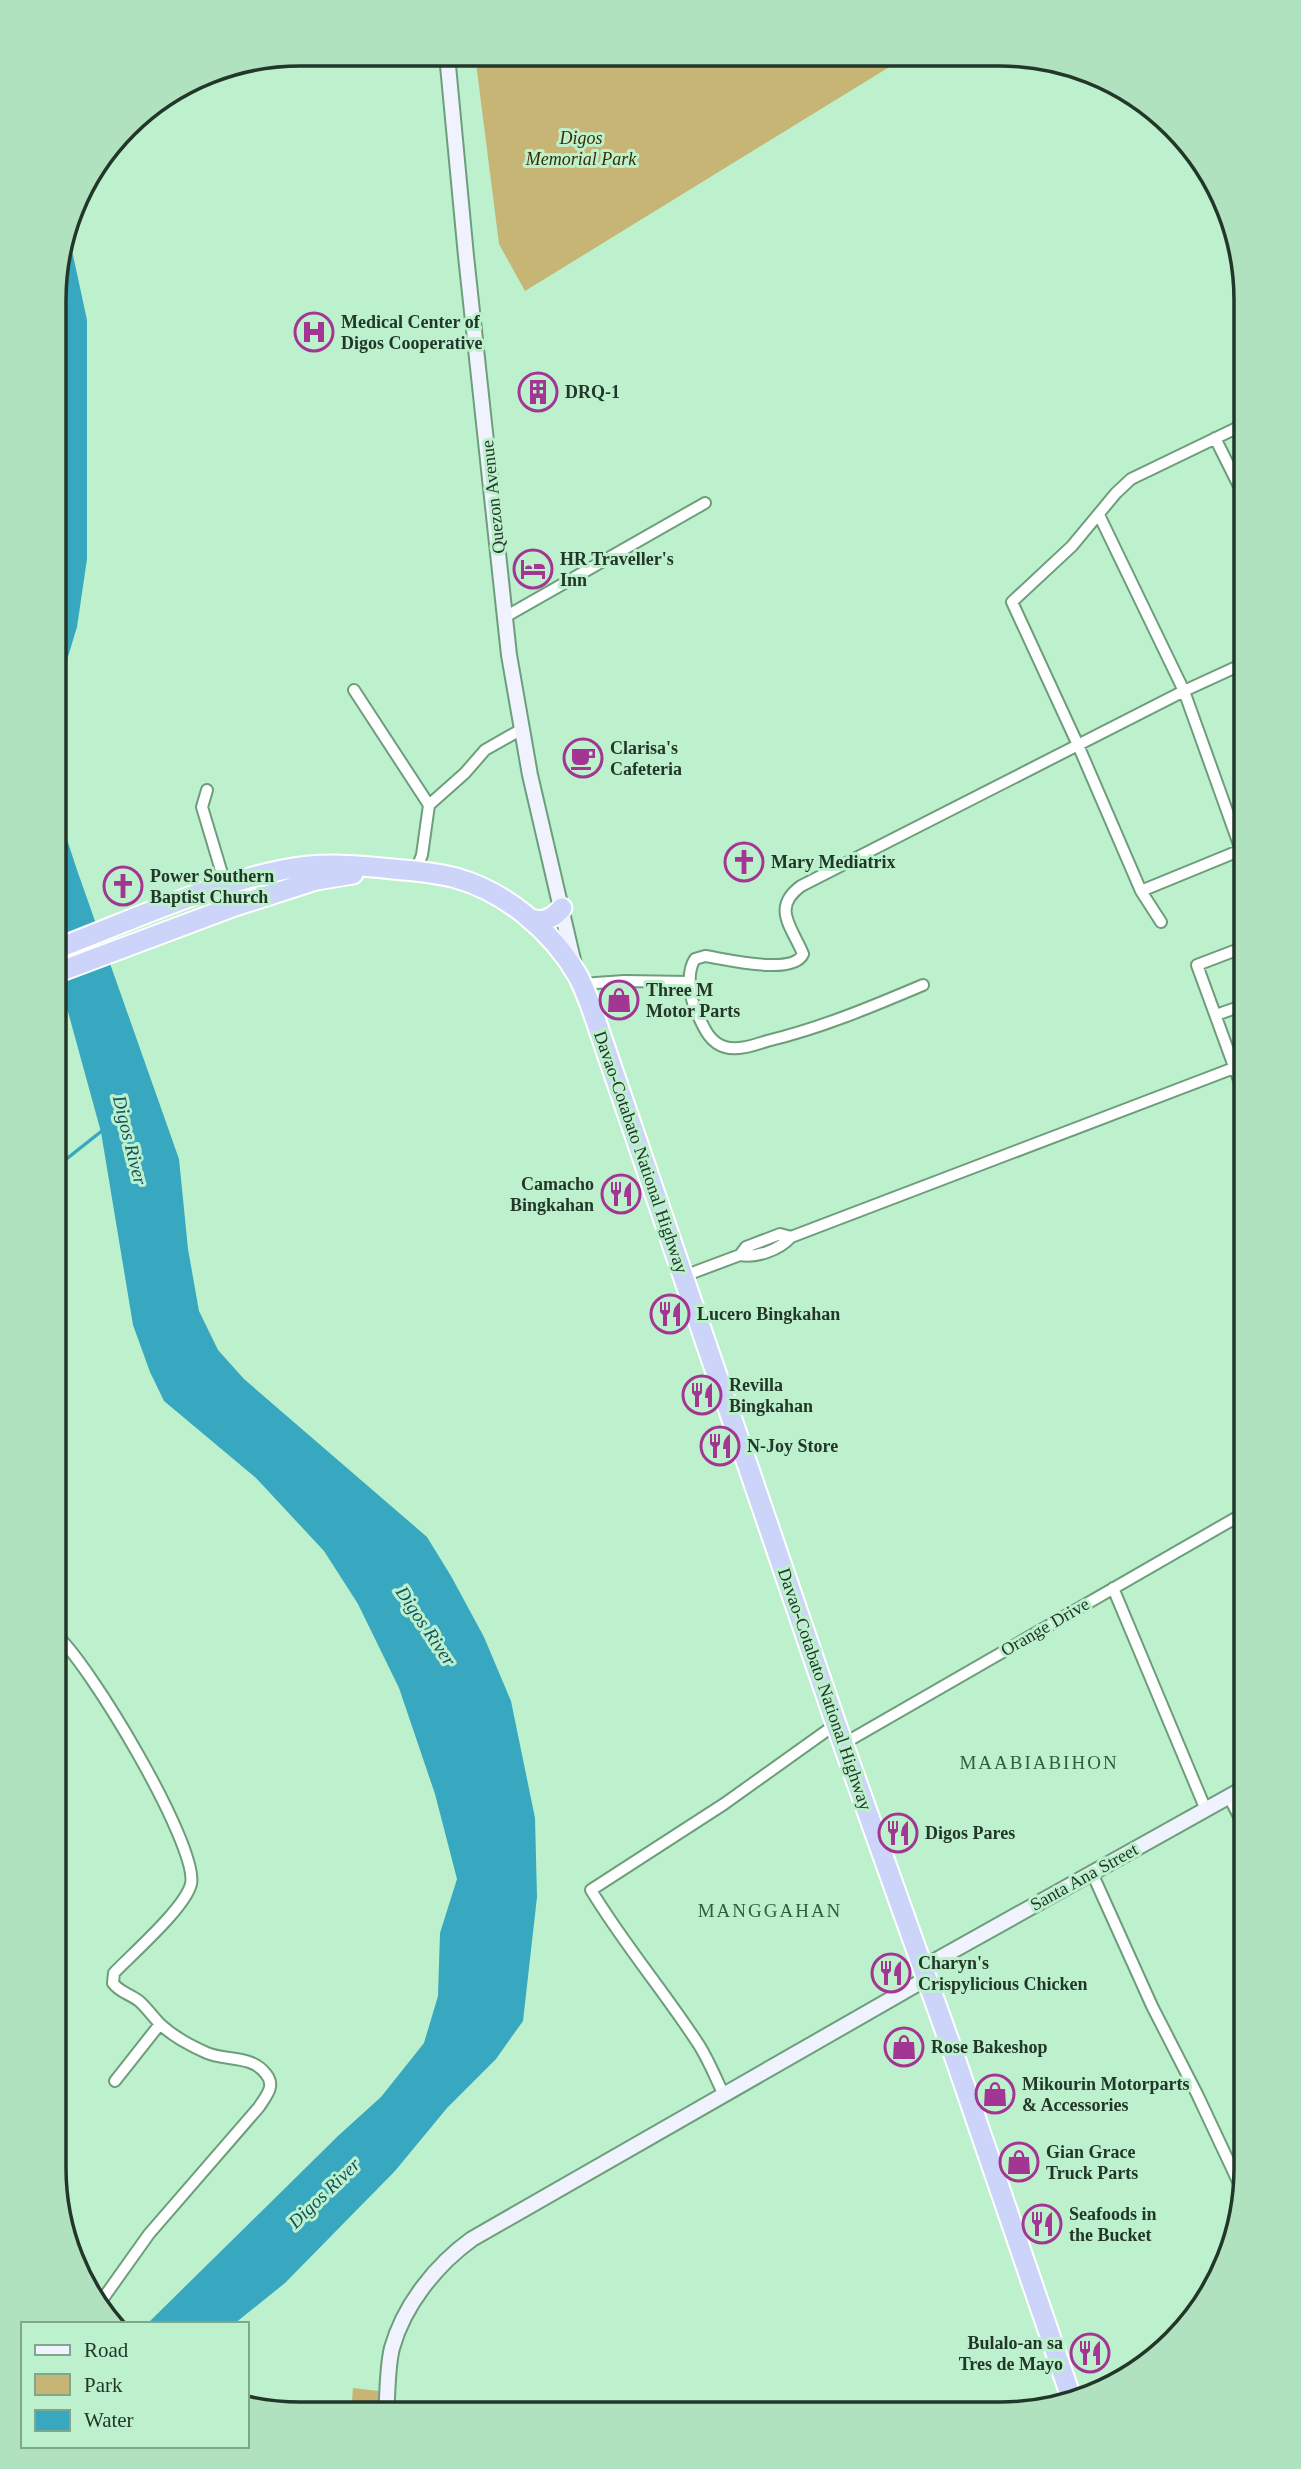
<svg xmlns="http://www.w3.org/2000/svg" width="1301" height="2469" viewBox="0 0 1301 2469" font-family="Georgia,serif">
<style>
.green{fill:#c7b576}
.water{fill:#37a8bf}
.lines{fill:none;stroke-linecap:round;stroke-linejoin:round}
.stream{stroke:#37a8bf;stroke-width:3.5}
.street-casing{stroke:#6d9e7c;stroke-width:14}
.secondary-casing{stroke:#6d9e7c;stroke-width:18}
.highway-casing{stroke:#fff;stroke-width:23}
.street{stroke:#fff;stroke-width:10}
.secondary{stroke:#f0f2fd;stroke-width:14}
.highway{stroke:#ccd5f9;stroke-width:19}
.labels{text-anchor:middle;dominant-baseline:central;stroke-width:6;stroke-linejoin:round;paint-order:stroke}
.park-label{font-size:18px;font-style:italic;fill:#3a2e00;stroke:#bdf1cd}
.poi-label{font-size:18px;font-weight:bold;fill:#223729;stroke:#bdf1cd;text-anchor:start}
.street-label{font-size:18px;fill:#223729;stroke:#bdf1cd}
.water-label{font-size:19px;font-style:italic;fill:#12515e;stroke:#bdf1cd}
.neighbourhood-label{font-size:19px;letter-spacing:2px;fill:#2f5e40;stroke:#bdf1cd}
.rim{fill:none;stroke:#223729;stroke-width:3.5}
</style>
<rect width="100%" height="100%" fill="#bdf1cd"/>
<path class="green" d="M475,55L904,58L525,291L499,244Z
M353,2388L379,2391L377,2413H351Z"/>
<path class="water" d="M66,238L73,255L87,320V559L77,627L63,673L57,722L56,766V268Z
M56,787L60,818L77,870L179,1159L188,1249L199,1311L218,1350L244,1379L427,1537L451,1576L484,1637L511,1701L535,1818L537,1897L523,2021L496,2059L447,2108L395,2171L285,2283L234,2324H147L339,2135L381,2097L424,2043L438,1996L440,1933L457,1879L435,1794L399,1688L358,1604L324,1551L256,1478L164,1401L150,1372L133,1325L101,1132L56,968Z"/>
<g class="lines">
<path class="stream" d="M55,1168L103,1130"/>
<defs>
<path id="street" d="M1215,438L1247,502
M1099,515L1184,691L1241,850L1141,891
M505,617L705,503
M354,690L429,805L422,855L416,870
M207,790L202,807L232,907
M429,805L465,773L485,750L522,729
M1161,922L1141,891L1078,745L1012,602L1072,546L1116,493L1131,479L1247,423
M582,984L624,981L690,982
M923,985C871,1007 821,1028 767,1041C754,1045 738,1051 725,1047C708,1042 703,1025 696,1011C690,997 686,972 695,959L705,956C726,959 793,976 803,954C792,927 771,908 801,886L1184,691L1247,662
M1216,1015L1247,1004
M1247,1102L1197,965L1247,946
M740,1255L746,1247L780,1234L791,1237
M684,1276L740,1255C757,1258 779,1250 791,1237L1247,1063
M1113,1588L1206,1810
M55,1634C87,1659 199,1846 191,1884C185,1908 133,1953 114,1973L113,1983C119,1992 130,1994 139,2001C147,2008 153,2017 161,2025C173,2036 191,2046 207,2053C226,2061 252,2055 266,2074C276,2086 266,2096 259,2107L149,2234L102,2300
M843,1744L1246,1512
M1229,1797L1246,1830V1841
M1092,1873L1152,2006L1197,2094L1244,2194
M115,2081L160,2024
M724,2095C715,2077 708,2058 697,2042C663,1990 623,1943 591,1890L724,1804L836,1724"/>
<path id="secondary" d="M447,55L466,256L509,655L530,775L574,964
M922,1968L1246,1787
M386,2413C388,2392 387,2368 392,2348C404,2305 436,2265 472,2239L926,1979"/>
<path id="highway" d="M530,919C544,923 552,919 562,908
M56,949C130,921 204,886 282,870C319,862 355,865 393,869C414,871 435,872 456,878C506,892 552,931 578,976C587,993 593,1012 599,1030L836,1724L955,2058L1073,2403
M56,973L232,907L316,880L353,874"/>
</defs>
<use href="#street" class="street-casing"/>
<use href="#secondary" class="secondary-casing"/>
<use href="#highway" class="highway-casing"/>
<use href="#street" class="street"/>
<use href="#secondary" class="secondary"/>
<use href="#highway" class="highway"/>
</g>
<defs>
<symbol id="hospital-ring" viewBox="-11 -11 22 22"><circle r="9.5" fill="#bdf1cd" stroke="#a33593" stroke-width="1.5"/><path d="M-5-5h3v3.5h4V-5h3V5h-3V1.5h-4V5h-3Z" fill="#a33593"/></symbol>
<symbol id="building-ring" viewBox="-11 -11 22 22"><circle r="9.5" fill="#bdf1cd" stroke="#a33593" stroke-width="1.5"/><path d="M-4-6H4V6H1V3H-1V6H-4ZM-2.5-4.3h1.7v1.8h-1.7ZM.8-4.3h1.7v1.8H.8ZM-2.5-1h1.7V.8h-1.7ZM.8-1h1.7V.8H.8Z" fill="#a33593"/></symbol>
<symbol id="hotel-ring" viewBox="-11 -11 22 22"><circle r="9.5" fill="#bdf1cd" stroke="#a33593" stroke-width="1.5"/><path d="M-6-4.5h1.5V1H6V5H4.5V3h-9V5H-6ZM-4 0a1.8 1.8 0 1 1 3.6 0ZM.5 0V-2.5h3Q6-2.5 6 0Z" fill="#a33593"/></symbol>
<symbol id="cafe-ring" viewBox="-11 -11 22 22"><circle r="9.5" fill="#bdf1cd" stroke="#a33593" stroke-width="1.5"/><path d="M-5.5-4.5H6V0H3Q3 3.5 0 3.5H-2.5Q-5.5 3.5-5.5 0ZM3-3.2v2h1.7v-2ZM-6 4.5H4V6H-6Z" fill="#a33593"/></symbol>
<symbol id="church-ring" viewBox="-11 -11 22 22"><circle r="9.5" fill="#bdf1cd" stroke="#a33593" stroke-width="1.5"/><path d="M-1.2-6h2.4v3.5h3.3v2.4h-3.3V6h-2.4V-.1h-3.3v-2.4h3.3Z" fill="#a33593"/></symbol>
<symbol id="shop-ring" viewBox="-11 -11 22 22"><circle r="9.5" fill="#bdf1cd" stroke="#a33593" stroke-width="1.5"/><path d="M-5-2.5h2.3a2.7 3.5 0 0 1 5.4 0H5L5.5 6h-11ZM-1.5-2.5h3a1.5 2.3 0 0 0-3 0Z" fill="#a33593"/></symbol>
<symbol id="restaurant-ring" viewBox="-11 -11 22 22"><circle r="9.5" fill="#bdf1cd" stroke="#a33593" stroke-width="1.5"/><path d="M-5-6h1v4h1v-4h1v4h1v-4h1v5L-1.5 .5V6h-2V.5L-5-1ZM5-6V6H3V1.5H1.5Q1.5-4 5-6Z" fill="#a33593"/></symbol>
</defs>
<g fill-rule="evenodd">
<use href="#hospital-ring" x="292" y="310" width="44" height="44"/>
<use href="#building-ring" x="516" y="370" width="44" height="44"/>
<use href="#hotel-ring" x="511" y="547" width="44" height="44"/>
<use href="#cafe-ring" x="561" y="736" width="44" height="44"/>
<use href="#church-ring" x="722" y="840" width="44" height="44"/>
<use href="#church-ring" x="101" y="864" width="44" height="44"/>
<use href="#shop-ring" x="597" y="978" width="44" height="44"/>
<use href="#restaurant-ring" x="599" y="1172" width="44" height="44"/>
<use href="#restaurant-ring" x="648" y="1292" width="44" height="44"/>
<use href="#restaurant-ring" x="680" y="1373" width="44" height="44"/>
<use href="#restaurant-ring" x="698" y="1424" width="44" height="44"/>
<use href="#restaurant-ring" x="876" y="1811" width="44" height="44"/>
<use href="#restaurant-ring" x="869" y="1951" width="44" height="44"/>
<use href="#shop-ring" x="882" y="2025" width="44" height="44"/>
<use href="#shop-ring" x="973" y="2072" width="44" height="44"/>
<use href="#shop-ring" x="997" y="2140" width="44" height="44"/>
<use href="#restaurant-ring" x="1020" y="2202" width="44" height="44"/>
<use href="#restaurant-ring" x="1068" y="2331" width="44" height="44"/>
</g>
<g class="labels">
<g class="park-label">
<text x="581" y="138">Digos<tspan x="581" dy="21">Memorial Park</tspan></text>
</g>
<g class="poi-label">
<text x="341" y="322">Medical Center of<tspan x="341" dy="21">Digos Cooperative</tspan></text>
<text x="565" y="392">DRQ-1</text>
<text x="560" y="559">HR Traveller's<tspan x="560" dy="21">Inn</tspan></text>
<text x="610" y="748">Clarisa's<tspan x="610" dy="21">Cafeteria</tspan></text>
<text x="771" y="862">Mary Mediatrix</text>
<text x="150" y="876">Power Southern<tspan x="150" dy="21">Baptist Church</tspan></text>
<text x="646" y="990">Three M<tspan x="646" dy="21">Motor Parts</tspan></text>
<text x="594" y="1184" text-anchor="end">Camacho<tspan x="594" dy="21">Bingkahan</tspan></text>
<text x="697" y="1314">Lucero Bingkahan</text>
<text x="729" y="1385">Revilla<tspan x="729" dy="21">Bingkahan</tspan></text>
<text x="747" y="1446">N-Joy Store</text>
<text x="925" y="1833">Digos Pares</text>
<text x="918" y="1963">Charyn's<tspan x="918" dy="21">Crispylicious Chicken</tspan></text>
<text x="931" y="2047">Rose Bakeshop</text>
<text x="1022" y="2084">Mikourin Motorparts<tspan x="1022" dy="21">&amp; Accessories</tspan></text>
<text x="1046" y="2152">Gian Grace<tspan x="1046" dy="21">Truck Parts</tspan></text>
<text x="1069" y="2214">Seafoods in<tspan x="1069" dy="21">the Bucket</tspan></text>
<text x="1063" y="2343" text-anchor="end">Bulalo-an sa<tspan x="1063" dy="21">Tres de Mayo</tspan></text>
</g>
<g class="street-label">
<text transform="translate(493 497) rotate(-96)">Quezon Avenue</text>
<text transform="translate(641 1152) rotate(71)">Davao-Cotabato National Highway</text>
<text transform="translate(1045 1627) rotate(-30)">Orange Drive</text>
<text transform="translate(825 1689) rotate(71)">Davao-Cotabato National Highway</text>
<text transform="translate(1084 1877) rotate(-29)">Santa Ana Street</text>
</g>
<g class="water-label">
<text transform="translate(130 1140) rotate(76)">Digos River</text>
<text transform="translate(426 1626) rotate(56)">Digos River</text>
<text transform="translate(324 2193) rotate(-44)">Digos River</text>
</g>
<g class="neighbourhood-label">
<text x="1039" y="1762">MAABIABIHON</text>
<text x="770" y="1910">MANGGAHAN</text>
</g>
</g>
<path d="M0 0H1301V2469H0ZM300 66H1000A234 234 0 0 1 1234 300V2168A234 234 0 0 1 1000 2402H300A234 234 0 0 1 66 2168V300A234 234 0 0 1 300 66Z" fill="#b1e2c0" fill-rule="evenodd"/>
<path class="rim" d="M300 66H1000A234 234 0 0 1 1234 300V2168A234 234 0 0 1 1000 2402H300A234 234 0 0 1 66 2168V300A234 234 0 0 1 300 66Z"/>
<rect x="21" y="2322" width="228" height="126" fill="#bdf1cd" stroke="#7fa78b" stroke-width="2"/>
<rect x="35" y="2345" width="35" height="10" fill="#f0f2fd" stroke="#7fa78b" stroke-width="2"/>
<text x="84" y="2357" font-size="21" fill="#223729">Road</text>
<rect x="35" y="2374" width="35" height="21" fill="#c7b576" stroke="#7fa78b" stroke-width="2"/>
<text x="84" y="2392" font-size="21" fill="#223729">Park</text>
<rect x="35" y="2410" width="35" height="21" fill="#37a8bf" stroke="#7fa78b" stroke-width="2"/>
<text x="84" y="2427" font-size="21" fill="#223729">Water</text>
</svg>
